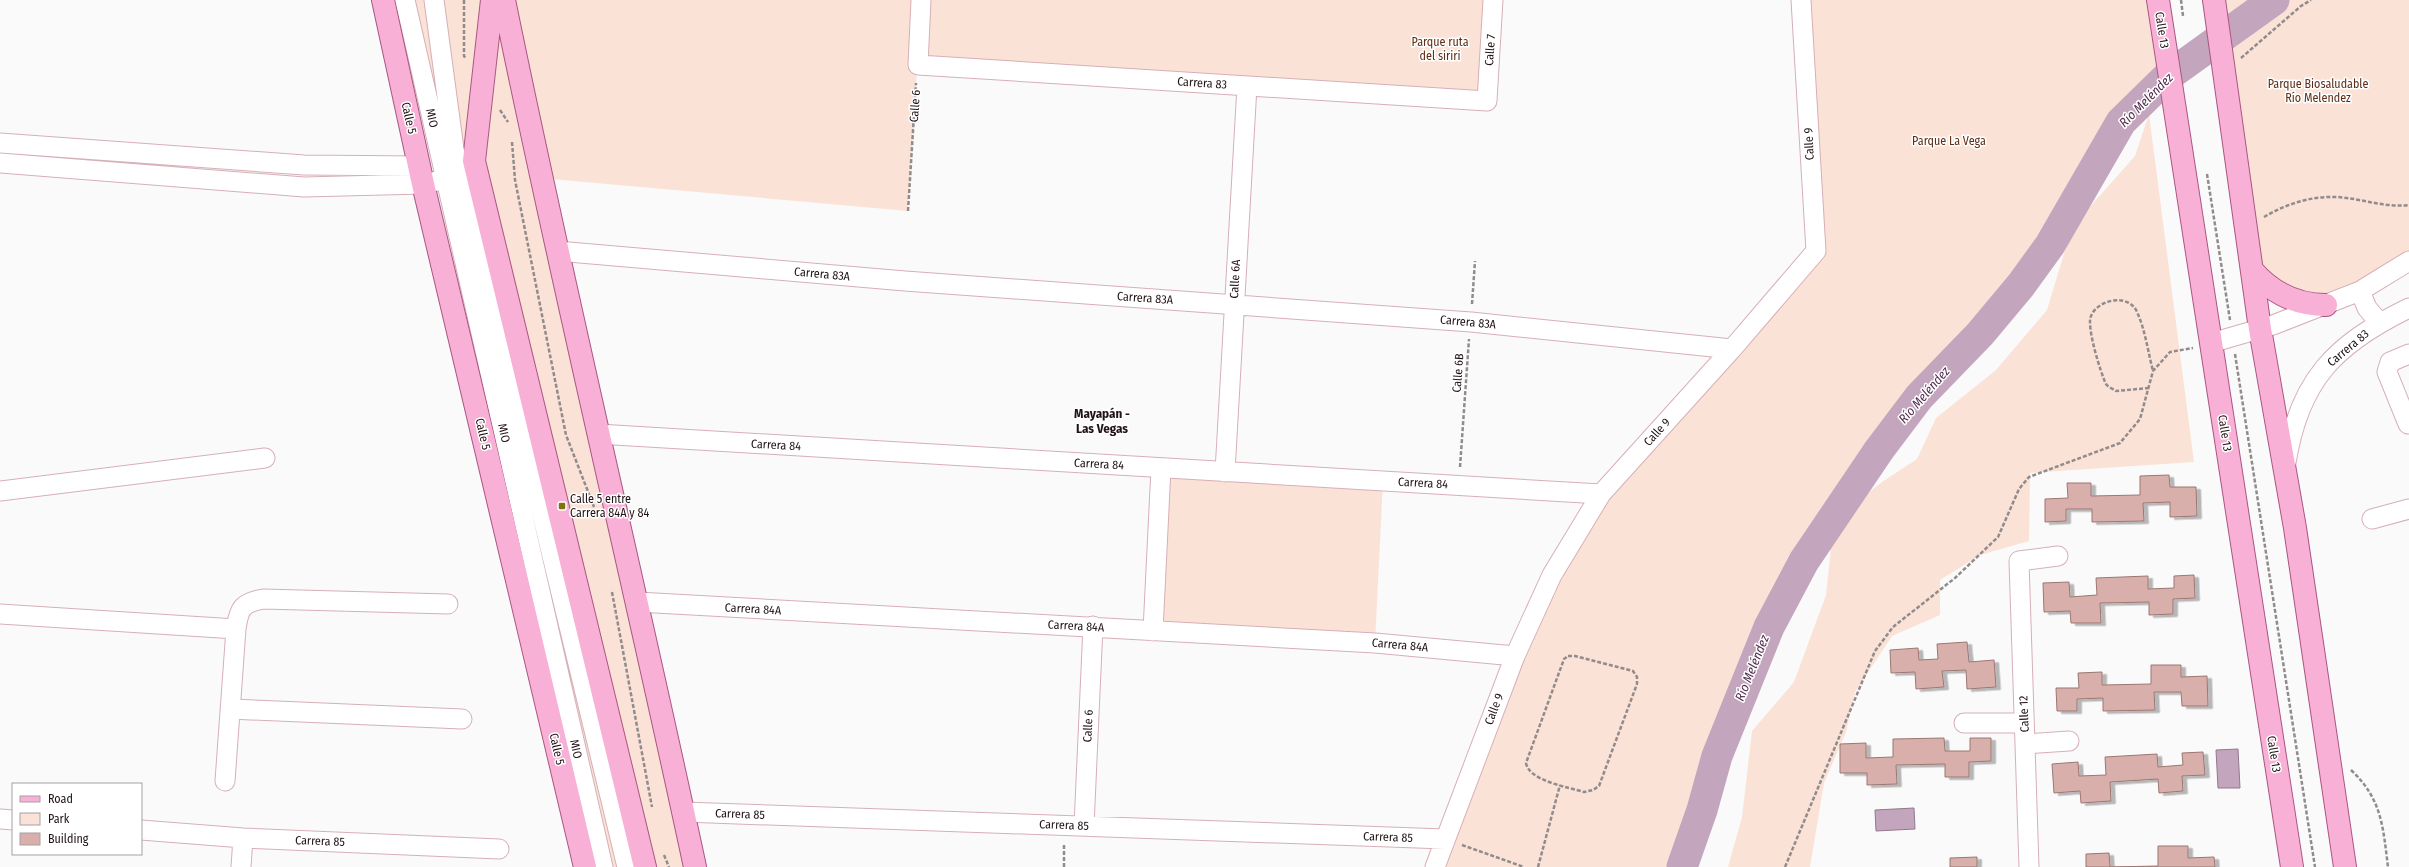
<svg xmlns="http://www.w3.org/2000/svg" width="2409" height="867" viewBox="0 0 2409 867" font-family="'Fira Sans Condensed',sans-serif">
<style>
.green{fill:#fbe2d7}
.water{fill:#c3a5be;stroke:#92798b}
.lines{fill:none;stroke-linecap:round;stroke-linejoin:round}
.river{stroke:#c3a5be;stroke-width:31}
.building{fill:#d8afab;stroke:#9c7673;filter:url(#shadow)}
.minor-casing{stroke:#d7afb6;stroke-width:21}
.major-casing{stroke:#aa5681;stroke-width:24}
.path{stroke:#918b8c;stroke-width:2.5;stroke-dasharray:4 2;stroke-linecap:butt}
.minor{stroke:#fff;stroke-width:19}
.major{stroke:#f8b0d6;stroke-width:22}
.poi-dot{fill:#837111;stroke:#fff;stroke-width:1.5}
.labels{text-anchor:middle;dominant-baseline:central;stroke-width:3;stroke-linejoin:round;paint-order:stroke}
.street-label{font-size:12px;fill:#201215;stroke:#fff}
.park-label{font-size:12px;fill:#5f2e18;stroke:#fff}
.poi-label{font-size:12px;fill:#201215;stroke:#fff;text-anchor:start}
.water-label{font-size:13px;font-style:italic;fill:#522b4f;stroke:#fff}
.neighbourhood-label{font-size:13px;font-weight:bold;fill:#201215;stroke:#fff}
</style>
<defs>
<filter id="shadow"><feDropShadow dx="4.5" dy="2.5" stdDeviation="0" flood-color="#0004"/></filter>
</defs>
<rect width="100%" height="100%" fill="#fafafa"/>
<path class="green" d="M405,0H1493L1487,101L917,69L908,211L540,178L695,867H603Z
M1801,0H2158L2168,76L2121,122L2050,245L2021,285L1980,334L1919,397L1879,450L1804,561L1769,627L1717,756L1702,810L1682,867H1435L1515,656L1601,494L1816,251Z
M2214,0H2409V261L2326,305L2262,281Z
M2149,114L2194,462L2030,473L2029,541L1980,555L1940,580V615L1892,636L1855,692L1846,732L1824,783L1810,867H1728L1742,817L1752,731L1794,682L1826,595L1834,519L1882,482L1917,459L1936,418L1996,370L2047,310L2072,227L2135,156Z
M1161,468L1383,481L1375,643L1153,631Z"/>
<path class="water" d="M2238,749L2240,788H2218L2216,750Z
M1914,808L1915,829L1876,831L1875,810Z"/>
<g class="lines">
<path class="river" d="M1682,867L1702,810L1717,756L1769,627L1804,561L1879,450L1919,397L1980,334L2021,285L2050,245L2121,122L2168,76L2274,0"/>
</g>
<path class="building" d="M2169,475L2170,487H2196L2197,516L2170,517V502L2143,503L2144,521L2092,522V509H2066V521L2045,522V499L2068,498L2067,483H2091V496L2140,495V476Z
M2194,575L2195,598L2173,599V614L2149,615V602L2100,603L2101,623H2071L2070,611L2044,612L2043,583L2069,582L2070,597L2097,595L2096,578L2148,576V589L2174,588V576Z
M1967,642L1969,662L1994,660L1996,687L1967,689L1966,670L1942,671L1944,687L1916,689L1915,672L1891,673L1890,650L1918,648L1919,660L1938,659L1937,644Z
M2151,665H2181V677L2207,676L2208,706H2182L2181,692H2154L2155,710L2103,711V698L2077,699V711H2057L2056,688H2079L2078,673L2102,672V685L2151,684Z
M1944,738L1945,751H1970V738H1991V761L1969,762V777H1945V764L1896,765L1897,784L1867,785V773H1840V744L1866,743V758L1893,757V739Z
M2203,752L2205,775L2182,776L2183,791L2159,793L2158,779L2110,782L2111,801L2081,803L2080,791L2054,793L2052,764L2078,762L2079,776L2106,775L2105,757L2157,754L2158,767L2183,765L2182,753Z
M2158,846H2188V858L2214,857L2215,867H2086V854L2109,853L2110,867L2158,866Z
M1977,857V867H1950V858Z"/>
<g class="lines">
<defs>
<path id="minor" d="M405,0L603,867
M434,0L454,149L627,867
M921,0L918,65L1487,101L1493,0
M0,143L304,165L420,166
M0,163L304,187L423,184L437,181
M557,251L905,281L1471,322L1732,349
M2360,291L2367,308L2379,322
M2211,343L2273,325L2360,291L2409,261
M2408,424L2387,372L2390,362L2409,354
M598,434L1601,494
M2286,463C2299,380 2335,344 2409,308
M1225,472L1247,86
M0,491L265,458
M2372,519L2409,509
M637,602L1375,643L1515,656
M0,614L236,629
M1153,631L1161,468
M230,709L462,719
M1964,723H2024
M2025,744L2069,741
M225,781L236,629C239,608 242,603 263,599L448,604
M683,812L1445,839
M0,819L13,820
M1084,826L1093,626
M141,830L243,838L499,849
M241,867L243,838
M1435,867L1515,656L1552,575L1601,494L1732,349L1816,251L1801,0
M2029,867L2019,561L2058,556"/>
<path id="major" d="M383,0L423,184L585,867
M492,0L474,161L645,867
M504,0C563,290 633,577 695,867
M2158,0L2292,867
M2214,0L2260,329L2295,528L2345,867
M2252,270C2271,292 2296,305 2326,305"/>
</defs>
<use href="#minor" class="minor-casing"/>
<use href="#major" class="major-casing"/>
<path class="path" d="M464,0V56L466,59
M2181,0L2183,16
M2241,58L2301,6L2311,0
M500,110L508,122
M512,142L515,180L566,435L594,507
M2207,174L2230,320
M908,211L916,83
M2264,217C2286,204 2311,196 2336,197C2361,198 2383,208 2409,205
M1472,304L1475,261
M2235,354L2315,867
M2149,388L2116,391C2113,389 2108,387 2106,384C2101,374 2086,326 2091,316C2098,299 2129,293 2137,312C2145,329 2148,352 2153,371
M1460,467L1469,339
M612,592L652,807
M1568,656H1575L1633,671L1637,677V684L1599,786L1593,790L1584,792C1568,787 1529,781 1526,763L1564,659Z
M2351,770C2382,799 2383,827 2388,867
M1462,845L1524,867
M664,855L669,867
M1064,867V843
M1538,867L1560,785
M1785,867L1875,651L1893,627L1955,578L1998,537L2019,489L2029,477L2120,443L2140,419L2153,371L2170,352L2193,348"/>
<use href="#minor" class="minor"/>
<use href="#major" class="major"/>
</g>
<rect class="poi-dot" x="558" y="502" width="8" height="8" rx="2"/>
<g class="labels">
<g class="street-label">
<text transform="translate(2162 30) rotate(81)">Calle 13</text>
<text transform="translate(1490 50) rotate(-86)">Calle 7</text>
<text transform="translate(1202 83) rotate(4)">Carrera 83</text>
<text transform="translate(915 106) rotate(-86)">Calle 6</text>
<text transform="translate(409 118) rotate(77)">Calle 5</text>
<text transform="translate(432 118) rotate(77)">MIO</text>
<text transform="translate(1809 144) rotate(-93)">Calle 9</text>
<text transform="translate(822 274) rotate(5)">Carrera 83A</text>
<text transform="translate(1235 279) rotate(-87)">Calle 6A</text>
<text transform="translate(1145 298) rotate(4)">Carrera 83A</text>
<text transform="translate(1468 322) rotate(5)">Carrera 83A</text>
<text transform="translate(2348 348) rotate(-40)">Carrera 83</text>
<text transform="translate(1458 373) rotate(-86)">Calle 6B</text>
<text transform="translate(1657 432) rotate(-48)">Calle 9</text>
<text transform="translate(504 433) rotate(77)">MIO</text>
<text transform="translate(2225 433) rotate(81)">Calle 13</text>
<text transform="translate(483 434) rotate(77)">Calle 5</text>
<text transform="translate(776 445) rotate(3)">Carrera 84</text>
<text transform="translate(1099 464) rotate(3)">Carrera 84</text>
<text transform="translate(1423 483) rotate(3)">Carrera 84</text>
<text transform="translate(753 609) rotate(3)">Carrera 84A</text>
<text transform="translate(1076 626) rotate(3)">Carrera 84A</text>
<text transform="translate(1400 645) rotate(5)">Carrera 84A</text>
<text transform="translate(1494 709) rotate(-69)">Calle 9</text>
<text transform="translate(2024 714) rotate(-92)">Calle 12</text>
<text transform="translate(1088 726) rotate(-87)">Calle 6</text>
<text transform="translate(557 749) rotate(77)">Calle 5</text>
<text transform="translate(576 749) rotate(77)">MIO</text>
<text transform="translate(2274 754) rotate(81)">Calle 13</text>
<text transform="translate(740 814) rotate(2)">Carrera 85</text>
<text transform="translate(1064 825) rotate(2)">Carrera 85</text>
<text transform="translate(1388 837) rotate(2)">Carrera 85</text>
<text transform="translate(320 841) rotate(2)">Carrera 85</text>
</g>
<g class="park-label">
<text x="1440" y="42">Parque ruta<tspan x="1440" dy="14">del siriri</tspan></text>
<text x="2318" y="84">Parque Biosaludable<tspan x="2318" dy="14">Río Melendez</tspan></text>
<text x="1949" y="141">Parque La Vega</text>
</g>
<g class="poi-label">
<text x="570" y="499">Calle 5 entre<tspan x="570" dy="14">Carrera 84A y 84</tspan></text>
</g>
<g class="water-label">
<text transform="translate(2146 100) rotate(-45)">Río Meléndez</text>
<text transform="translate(1924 395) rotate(-49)">Río Meléndez</text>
<text transform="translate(1752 668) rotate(-68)">Río Meléndez</text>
</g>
<g class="neighbourhood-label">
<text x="1102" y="413">Mayapán -<tspan x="1102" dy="15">Las Vegas</tspan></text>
</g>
</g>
<rect x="12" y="783" width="130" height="72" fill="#ffffff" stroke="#a6a0a1"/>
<rect x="20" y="796" width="20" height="6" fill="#f8b0d6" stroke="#a6a0a1"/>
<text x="48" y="803" font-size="12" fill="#201215">Road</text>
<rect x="20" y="813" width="20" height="12" fill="#fbe2d7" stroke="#a6a0a1"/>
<text x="48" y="823" font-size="12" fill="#201215">Park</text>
<rect x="20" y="833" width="20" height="12" fill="#d8afab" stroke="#a6a0a1"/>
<text x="48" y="843" font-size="12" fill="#201215">Building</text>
</svg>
